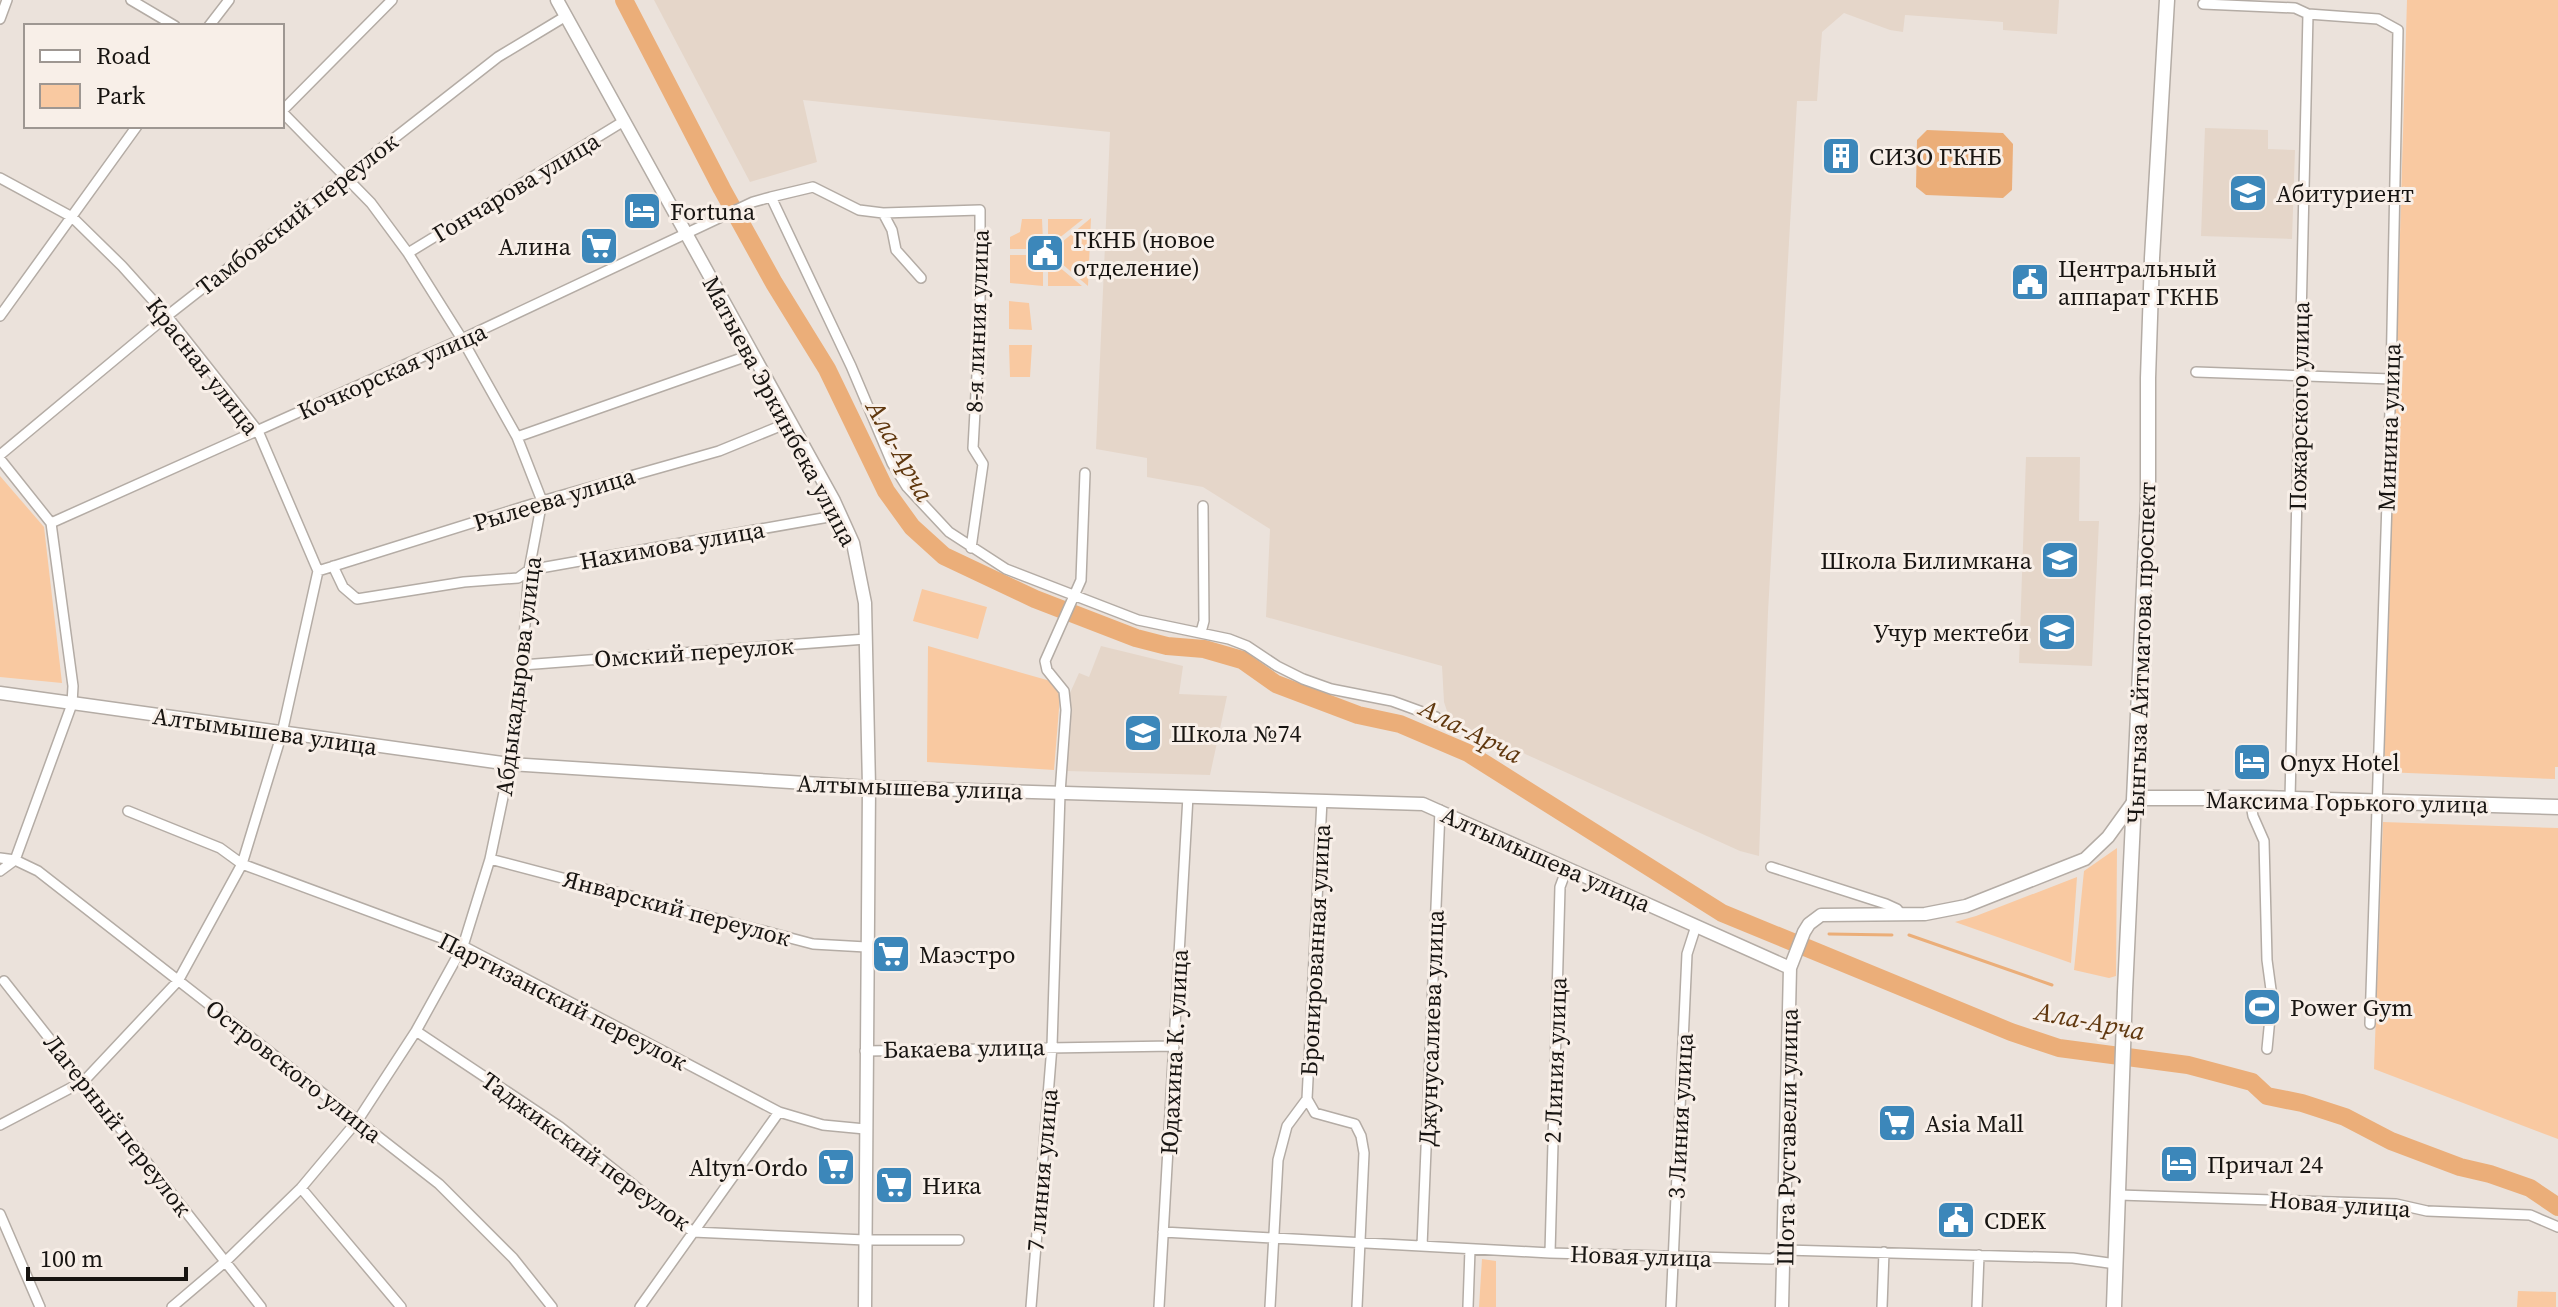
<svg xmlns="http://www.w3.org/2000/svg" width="2558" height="1307" viewBox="0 0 2558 1307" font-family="'Source Serif 4',serif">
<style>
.built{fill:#e5d6c9}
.green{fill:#f9c9a1}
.water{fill:#ebae79}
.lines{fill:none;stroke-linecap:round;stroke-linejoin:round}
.stream{stroke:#ebae79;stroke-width:3}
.river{stroke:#ebae79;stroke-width:18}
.street-casing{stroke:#b4aca5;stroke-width:12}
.secondary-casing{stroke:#b4aca5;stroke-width:15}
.primary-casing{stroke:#b4aca5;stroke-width:17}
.street{stroke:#fff;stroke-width:9}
.secondary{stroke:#fff;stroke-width:12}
.primary{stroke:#fff;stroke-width:14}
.labels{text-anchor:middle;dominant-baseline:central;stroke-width:6;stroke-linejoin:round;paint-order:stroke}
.poi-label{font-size:24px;fill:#171411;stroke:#f8efe8;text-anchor:start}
.street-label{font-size:24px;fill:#171411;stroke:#f8efe8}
.water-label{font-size:26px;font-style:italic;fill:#60380f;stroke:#f8efe8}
</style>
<rect width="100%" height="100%" fill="#ebe2db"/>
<path class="built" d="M654,0H2059L2057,34L2003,30V22L1905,15L1903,32L1890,30L1844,13L1822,32L1817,101H1797L1768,612L1759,856L1740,851L1450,720L1444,702L1442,666L1266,617L1270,529L1203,487L1147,477V458L1096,449L1110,132L803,100L817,162L750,182Z
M2205,128L2268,130V149L2295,150L2292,239L2201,236Z
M2026,457H2080L2079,521H2099L2092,666L2019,663Z
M1101,646L1183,666L1179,694L1227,696L1210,775L1067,771L1070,693L1079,673L1089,677Z"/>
<path class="green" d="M2407,0H2558V767H2555V779L2384,772Z
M1091,218L1088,286L1055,258L1056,247Z
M1022,219H1042L1043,241L1035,249H1010V237L1020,232Z
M1048,219H1083L1053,243L1048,241Z
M1010,255H1035L1037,260L1043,263V286L1010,283Z
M1052,261L1082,286H1048V263Z
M1009,301L1029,303L1032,330L1009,329Z
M1009,345H1032L1030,377H1010Z
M0,476L44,527L62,683L0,677Z
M922,589L987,607L978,639L913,621Z
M928,646L1061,684L1054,770L927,762Z
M2383,822L2558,828V1139L2374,1069Z
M2117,848L2116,976L2109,978L2074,970L2084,871Z
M2077,877L2071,963L1955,922L1976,916Z
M1482,1259L1496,1261V1307H1479Z
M2518,1291L2556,1292V1307H2517Z"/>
<path class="water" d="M1927,130L2003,133L2013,144L2012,190L2003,198L1926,195L1916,187L1917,140Z"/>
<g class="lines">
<path class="stream" d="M1829,934L1892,935
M1909,935L2052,985"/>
<path class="river" d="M624,0L722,189L774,283L827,369L886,491L912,527L944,556L1035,599L1136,638L1167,646L1204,649L1242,660L1276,684L1358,715L1400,724L1468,753L1722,913L2011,1032L2059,1048L2188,1065L2252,1082L2267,1096L2302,1103L2345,1117L2391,1141L2460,1167L2490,1174L2530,1188L2558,1207"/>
<defs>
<path id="street" d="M131,0L175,26
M2203,4L2295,8L2308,14L2378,19L2398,30L2391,379L2370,1024
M0,19L7,0
M209,26L229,0
M282,111L392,0
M0,178L72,217L122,266L167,316L258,431L318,571L282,733L242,864L178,981L84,1081L0,1125
M771,197L813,187L859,210L883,213L980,210V319L973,448L983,464L971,548
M883,213L892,230L896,250L921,278
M408,253L624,121
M0,316L137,126
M2196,372L2391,379
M517,437L753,354
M0,455L167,316L498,57L566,16
M0,459L51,523L73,686L72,704L15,860L0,871
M51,523L462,339L753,202L771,197L851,366L892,463L907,487L949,532L1006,569L1138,620L1229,639L1247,646L1277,666L1303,679L1331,689L1392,701L1436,717
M333,566L343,587L357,599L464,582L518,578L529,570L840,515
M318,571L542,501L719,451L790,422
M1201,632L1204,621L1203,506
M522,665L866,639
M2250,799L2253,816L2264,841L2267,960L2272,997L2267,1049
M2290,799L2308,14
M1322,800L1307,1099L1315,1113L1355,1124L1361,1136L1364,1153L1357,1307
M128,811L220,848L242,864L463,946L779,1112L823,1125L865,1129
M0,858L15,860L38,871L439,1184L513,1258L552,1307
M490,859L813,944L866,947
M1771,867L1886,904L1897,909L1901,914
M4,981L261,1307
M416,1031L560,1127L693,1232L865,1240H959
M865,1051L1174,1046
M301,1188L401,1307
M2119,1195L2396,1204L2427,1211L2530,1215L2558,1227
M0,1214L40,1307
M1163,1232L1550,1253L1772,1259L1785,1250L2073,1258L2116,1264
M1422,1246L1440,810
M1550,1253L1560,887L1567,868
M172,1307L226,1261L301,1188L358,1120L416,1031L463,946L490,859L510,764L522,665L529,570L542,501L517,437L462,339L408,253L371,203L282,112
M640,1307L779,1112
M1031,1307L1052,1046L1060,793L1066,710L1064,691L1047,670L1045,661L1081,580L1085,473
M1159,1307L1188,796
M1270,1307L1278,1160L1287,1126L1307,1099
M1468,1307L1470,1249
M1671,1307L1687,954L1696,926
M1882,1307L1884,1252
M1977,1307L1979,1255"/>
<path id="secondary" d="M557,0L834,501L853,543L865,603L869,787L865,1307
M0,693L510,764L869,787L1423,804L1790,968
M1782,1307L1790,968L1804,932L1809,924L1821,915L1925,914L1966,906L2085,859L2108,837L2134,801"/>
<path id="primary" d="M2136,798H2262L2558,807
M2114,1307L2125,991L2148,501V378L2152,258L2167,0"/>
</defs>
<use href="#street" class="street-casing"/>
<use href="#secondary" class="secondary-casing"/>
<use href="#primary" class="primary-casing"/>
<use href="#street" class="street"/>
<use href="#secondary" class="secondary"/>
<use href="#primary" class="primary"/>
</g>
<defs>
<symbol id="building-square" viewBox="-11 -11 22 22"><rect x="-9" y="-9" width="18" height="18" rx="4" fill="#3c87ba" stroke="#f8efe8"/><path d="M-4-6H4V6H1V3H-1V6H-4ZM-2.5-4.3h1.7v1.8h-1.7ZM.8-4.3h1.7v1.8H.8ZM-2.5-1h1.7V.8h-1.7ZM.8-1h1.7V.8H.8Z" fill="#fff"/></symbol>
<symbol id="school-square" viewBox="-11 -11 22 22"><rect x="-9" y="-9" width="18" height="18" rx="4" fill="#3c87ba" stroke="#f8efe8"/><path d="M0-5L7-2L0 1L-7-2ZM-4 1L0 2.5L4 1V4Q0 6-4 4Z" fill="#fff"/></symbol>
<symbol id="hotel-square" viewBox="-11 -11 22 22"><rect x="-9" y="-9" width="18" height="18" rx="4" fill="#3c87ba" stroke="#f8efe8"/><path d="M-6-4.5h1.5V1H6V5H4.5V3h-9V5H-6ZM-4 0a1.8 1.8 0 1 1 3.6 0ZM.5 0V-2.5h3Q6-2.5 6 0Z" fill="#fff"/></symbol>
<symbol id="supermarket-square" viewBox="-11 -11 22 22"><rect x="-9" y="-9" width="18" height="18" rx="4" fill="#3c87ba" stroke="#f8efe8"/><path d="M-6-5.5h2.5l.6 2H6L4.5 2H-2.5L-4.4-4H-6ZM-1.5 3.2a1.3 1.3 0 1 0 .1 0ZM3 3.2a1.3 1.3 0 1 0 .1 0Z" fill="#fff"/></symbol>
<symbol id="civic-square" viewBox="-11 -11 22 22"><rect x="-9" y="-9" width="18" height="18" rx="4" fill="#3c87ba" stroke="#f8efe8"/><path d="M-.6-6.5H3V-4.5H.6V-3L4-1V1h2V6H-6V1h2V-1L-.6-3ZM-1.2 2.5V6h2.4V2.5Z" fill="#fff"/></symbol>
<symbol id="stadium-square" viewBox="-11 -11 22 22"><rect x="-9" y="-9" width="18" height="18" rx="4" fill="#3c87ba" stroke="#f8efe8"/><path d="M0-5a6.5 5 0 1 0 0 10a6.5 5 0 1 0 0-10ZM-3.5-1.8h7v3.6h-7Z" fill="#fff"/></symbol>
</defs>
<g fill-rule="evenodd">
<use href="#building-square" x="1819" y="134" width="44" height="44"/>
<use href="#school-square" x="2226" y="171" width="44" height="44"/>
<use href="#hotel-square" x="620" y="189" width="44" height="44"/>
<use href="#supermarket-square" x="577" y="224" width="44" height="44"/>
<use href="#civic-square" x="1023" y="231" width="44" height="44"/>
<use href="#civic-square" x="2008" y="260" width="44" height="44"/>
<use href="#school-square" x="2038" y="538" width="44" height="44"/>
<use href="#school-square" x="2035" y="610" width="44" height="44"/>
<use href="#school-square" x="1121" y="711" width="44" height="44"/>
<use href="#hotel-square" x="2230" y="740" width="44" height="44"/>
<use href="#supermarket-square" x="869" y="932" width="44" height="44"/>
<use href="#stadium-square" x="2240" y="985" width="44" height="44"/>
<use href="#supermarket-square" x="1875" y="1101" width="44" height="44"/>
<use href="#hotel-square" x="2157" y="1142" width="44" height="44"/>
<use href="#supermarket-square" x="814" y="1145" width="44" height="44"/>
<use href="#supermarket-square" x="872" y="1163" width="44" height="44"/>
<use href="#civic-square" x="1934" y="1198" width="44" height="44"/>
</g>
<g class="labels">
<g class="poi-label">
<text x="1869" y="156">СИЗО ГКНБ</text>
<text x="2276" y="193">Абитуриент</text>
<text x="670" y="211">Fortuna</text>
<text x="1073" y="239">ГКНБ (новое<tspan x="1073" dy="28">отделение)</tspan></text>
<text x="571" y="246" text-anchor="end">Алина</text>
<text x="2058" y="268">Центральный<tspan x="2058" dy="28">аппарат ГКНБ</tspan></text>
<text x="2032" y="560" text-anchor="end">Школа Билимкана</text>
<text x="2029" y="632" text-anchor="end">Учур мектеби</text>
<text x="1171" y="733">Школа №74</text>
<text x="2280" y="762">Onyx Hotel</text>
<text x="919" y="954">Маэстро</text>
<text x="2290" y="1007">Power Gym</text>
<text x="1925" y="1123">Asia Mall</text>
<text x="2207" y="1164">Причал 24</text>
<text x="808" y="1167" text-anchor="end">Altyn-Ordo</text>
<text x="922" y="1185">Ника</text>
<text x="1984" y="1220">CDEK</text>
</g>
<g class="street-label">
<text transform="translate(516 187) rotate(-31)">Гончарова улица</text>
<text transform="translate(297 214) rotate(-38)">Тамбовский переулок</text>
<text transform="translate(977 321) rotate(-88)">8-я линия улица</text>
<text transform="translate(203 366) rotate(52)">Красная улица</text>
<text transform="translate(392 371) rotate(-24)">Кочкорская улица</text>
<text transform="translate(2299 406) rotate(-89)">Пожарского улица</text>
<text transform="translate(780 411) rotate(62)">Матыева Эркинбека улица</text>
<text transform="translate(2389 427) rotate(-88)">Минина улица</text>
<text transform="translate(554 499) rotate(-17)">Рылеева улица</text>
<text transform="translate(672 545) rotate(-10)">Нахимова улица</text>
<text transform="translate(694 652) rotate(-4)">Омский переулок</text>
<text transform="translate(2141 653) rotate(-88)">Чынгыза Айтматова проспект</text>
<text transform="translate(518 676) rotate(-83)">Абдыкадырова улица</text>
<text transform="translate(265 731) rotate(8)">Алтымышева улица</text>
<text transform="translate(910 787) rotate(2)">Алтымышева улица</text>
<text transform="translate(2347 802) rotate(1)">Максима Горького улица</text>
<text transform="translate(1546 859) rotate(24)">Алтымышева улица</text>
<text transform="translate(677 908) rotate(15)">Январский переулок</text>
<text transform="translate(1315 950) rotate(-87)">Бронированная улица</text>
<text transform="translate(563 1001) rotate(27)">Партизанский переулок</text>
<text transform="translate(1431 1028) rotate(-88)">Джунусалиева улица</text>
<text transform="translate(964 1048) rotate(-1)">Бакаева улица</text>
<text transform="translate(1174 1052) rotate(-87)">Юдахина К. улица</text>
<text transform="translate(1555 1060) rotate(-88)">2 Линия улица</text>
<text transform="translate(294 1071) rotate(38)">Островского улица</text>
<text transform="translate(1680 1116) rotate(-87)">3 Линия улица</text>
<text transform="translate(118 1125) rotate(52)">Лагерный переулок</text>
<text transform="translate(1787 1137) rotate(-89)">Шота Руставели улица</text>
<text transform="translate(586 1151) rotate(36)">Таджикский переулок</text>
<text transform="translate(1042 1170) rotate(-85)">7 линия улица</text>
<text transform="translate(2340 1204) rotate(4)">Новая улица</text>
<text transform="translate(1641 1256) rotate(2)">Новая улица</text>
</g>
<g class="water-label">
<text transform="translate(900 451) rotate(61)">Ала-Арча</text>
<text transform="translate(1471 731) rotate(27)">Ала-Арча</text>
<text transform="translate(2090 1021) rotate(11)">Ала-Арча</text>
</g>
</g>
<rect x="24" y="24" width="260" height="104" fill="#f8efe8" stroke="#9e9792" stroke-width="2"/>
<rect x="40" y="50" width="40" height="12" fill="#ffffff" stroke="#9e9792" stroke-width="2"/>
<text x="96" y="64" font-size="24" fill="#171411">Road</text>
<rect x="40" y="84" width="40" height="24" fill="#f9c9a1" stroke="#9e9792" stroke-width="2"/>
<text x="96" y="104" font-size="24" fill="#171411">Park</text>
<path d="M28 1267v12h158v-12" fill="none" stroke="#171411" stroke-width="4"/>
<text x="40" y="1267" font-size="24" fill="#171411" stroke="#f8efe8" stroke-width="6" paint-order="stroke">100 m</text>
</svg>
